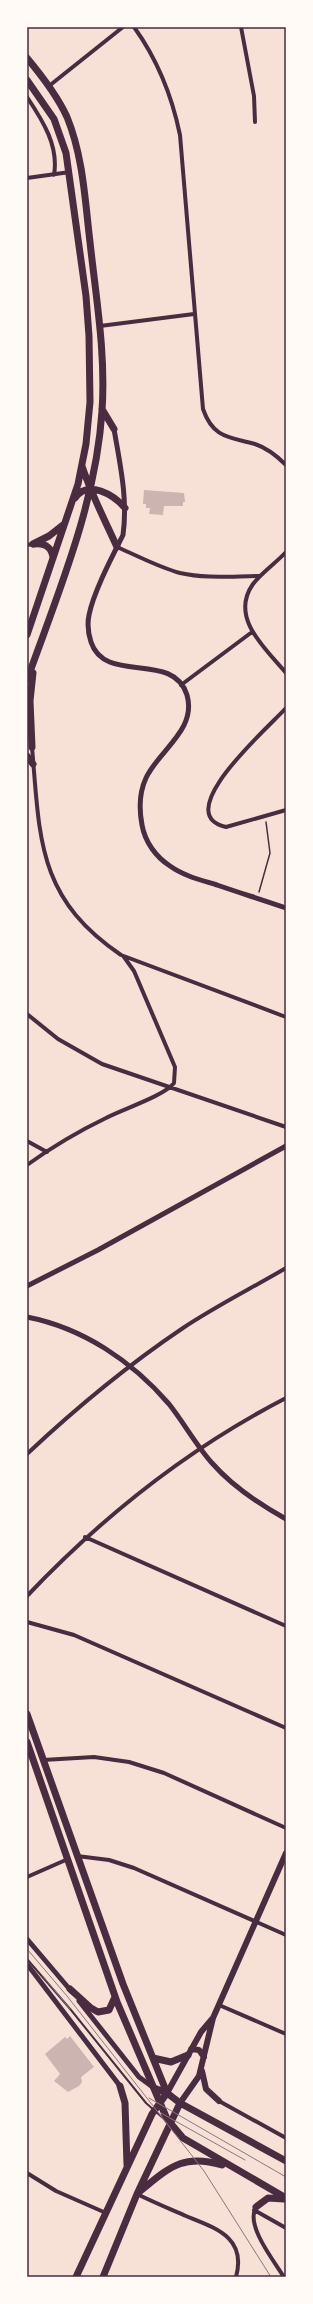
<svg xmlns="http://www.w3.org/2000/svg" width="313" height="2304" viewBox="0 0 313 2304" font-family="Spectral,serif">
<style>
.building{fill:#ccb4b1}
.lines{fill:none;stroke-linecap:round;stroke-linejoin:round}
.path{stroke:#4a2c40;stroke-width:1.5}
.service{stroke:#4a2c40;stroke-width:2}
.minor{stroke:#4a2c40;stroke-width:4}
.tertiary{stroke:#4a2c40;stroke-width:5}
.secondary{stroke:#4a2c40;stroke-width:6}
.primary{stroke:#4a2c40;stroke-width:7}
.tram{stroke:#8f747c;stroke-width:1}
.neatline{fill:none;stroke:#4a2c40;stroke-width:1.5}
</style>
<rect width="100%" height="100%" fill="#f7e1d7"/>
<path class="building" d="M144,490L184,493L185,502H183V506H164L163,515L149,514L150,508H146V504H143Z
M70,2036L94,2067L81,2077L82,2082L79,2086L68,2092L54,2081L60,2074L45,2054L65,2037L67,2039Z"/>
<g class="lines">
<path class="path" d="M259,892L270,853L266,822"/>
<path class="service" d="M27,1959L71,2010L146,2103L164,2119"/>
<path class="minor" d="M134,27C157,59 172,96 180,135L203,409C213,438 229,437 255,444C267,448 277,456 286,465
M241,27L254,96L255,122
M49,86L123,27
M27,97C43,121 59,146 54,175
M27,178L70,172
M100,326L194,314
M27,545L33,544
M117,547C138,556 158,567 180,573C206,579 233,576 260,576
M286,552C276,563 262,572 253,584C229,618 266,649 286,673
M181,685L252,632
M286,708C270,726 168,814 226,827L286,810
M32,747C40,839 37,898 121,955L286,1017
M27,1014L58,1039L102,1064L286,1127
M27,1141L47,1152
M27,1165C52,1147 79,1131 106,1118C123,1109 164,1096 174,1083L175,1067L134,971L124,957
M27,1454C76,1408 128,1365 183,1328C216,1306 252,1288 286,1268
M85,1537L286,1626
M27,1596C103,1516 187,1449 286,1398
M27,1622L74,1635L286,1728
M43,1760L94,1757L129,1762L164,1773L286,1828
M77,1856L109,1860L134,1868L286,1935
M27,1877L68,1859
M219,2005L286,2034
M219,2101L286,2138
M27,2173L56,2191L106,2213
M137,2194C153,2202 170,2209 186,2216C215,2228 247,2237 236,2277
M256,2207C245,2225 274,2261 284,2277
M254,2210L286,2228"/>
<path class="tertiary" d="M114,429C120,464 128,499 123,535C112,557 94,591 89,615C87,625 88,633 91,642C105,685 173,650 187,695C197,730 159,750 146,778C139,793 139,809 142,825C145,842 156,857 170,866C184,876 201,880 217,885C240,893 263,900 286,908
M27,1286L98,1250L286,1146
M27,1317C83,1328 132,1361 169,1404C184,1423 196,1445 212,1463C232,1486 259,1504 286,1519
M27,1939L72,1992
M27,1964L120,2086
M79,2001L139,2077L154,2088"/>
<path class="secondary" d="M191,2049L199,2050L204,2057
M202,2071L206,2089L219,2101
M167,2093L201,2032L212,2019
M180,2103L199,2076L213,2018L286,1853"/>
<path class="primary" d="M27,58C42,76 57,95 67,117C83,156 85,200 90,242C96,298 106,354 102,411C96,504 58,593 27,680
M27,80L54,119L66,153L86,296L89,336L90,402L86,444L78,484L27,635
M102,409L114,429
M82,466C91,494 105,520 117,547
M75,498C88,479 114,495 125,508
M33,544L49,536L63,525
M35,544C45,543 52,548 53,558
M32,747L30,701L33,673
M27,756L33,764
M27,1714L123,1984L167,2093
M27,1742L117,2002L167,2119L183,2138L286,2198
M70,1989L91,2008L98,2012L109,2010L115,1997
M153,2058L171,2062L188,2055
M120,2086L125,2103L127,2165
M154,2088L167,2093L180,2103L286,2161
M139,2192C169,2168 182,2153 222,2165
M256,2207L268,2198L284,2199
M76,2277L152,2114L167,2093
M103,2277L137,2194L180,2103"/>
<path class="tram" d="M27,1949L67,1996L204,2171L271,2277
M42,1975L70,2009
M149,2098L286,2177
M161,2113L245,2160"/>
</g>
<rect width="313" height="2304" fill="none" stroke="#fffaf5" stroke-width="56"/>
<rect x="28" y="28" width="257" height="2248" class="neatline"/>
</svg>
